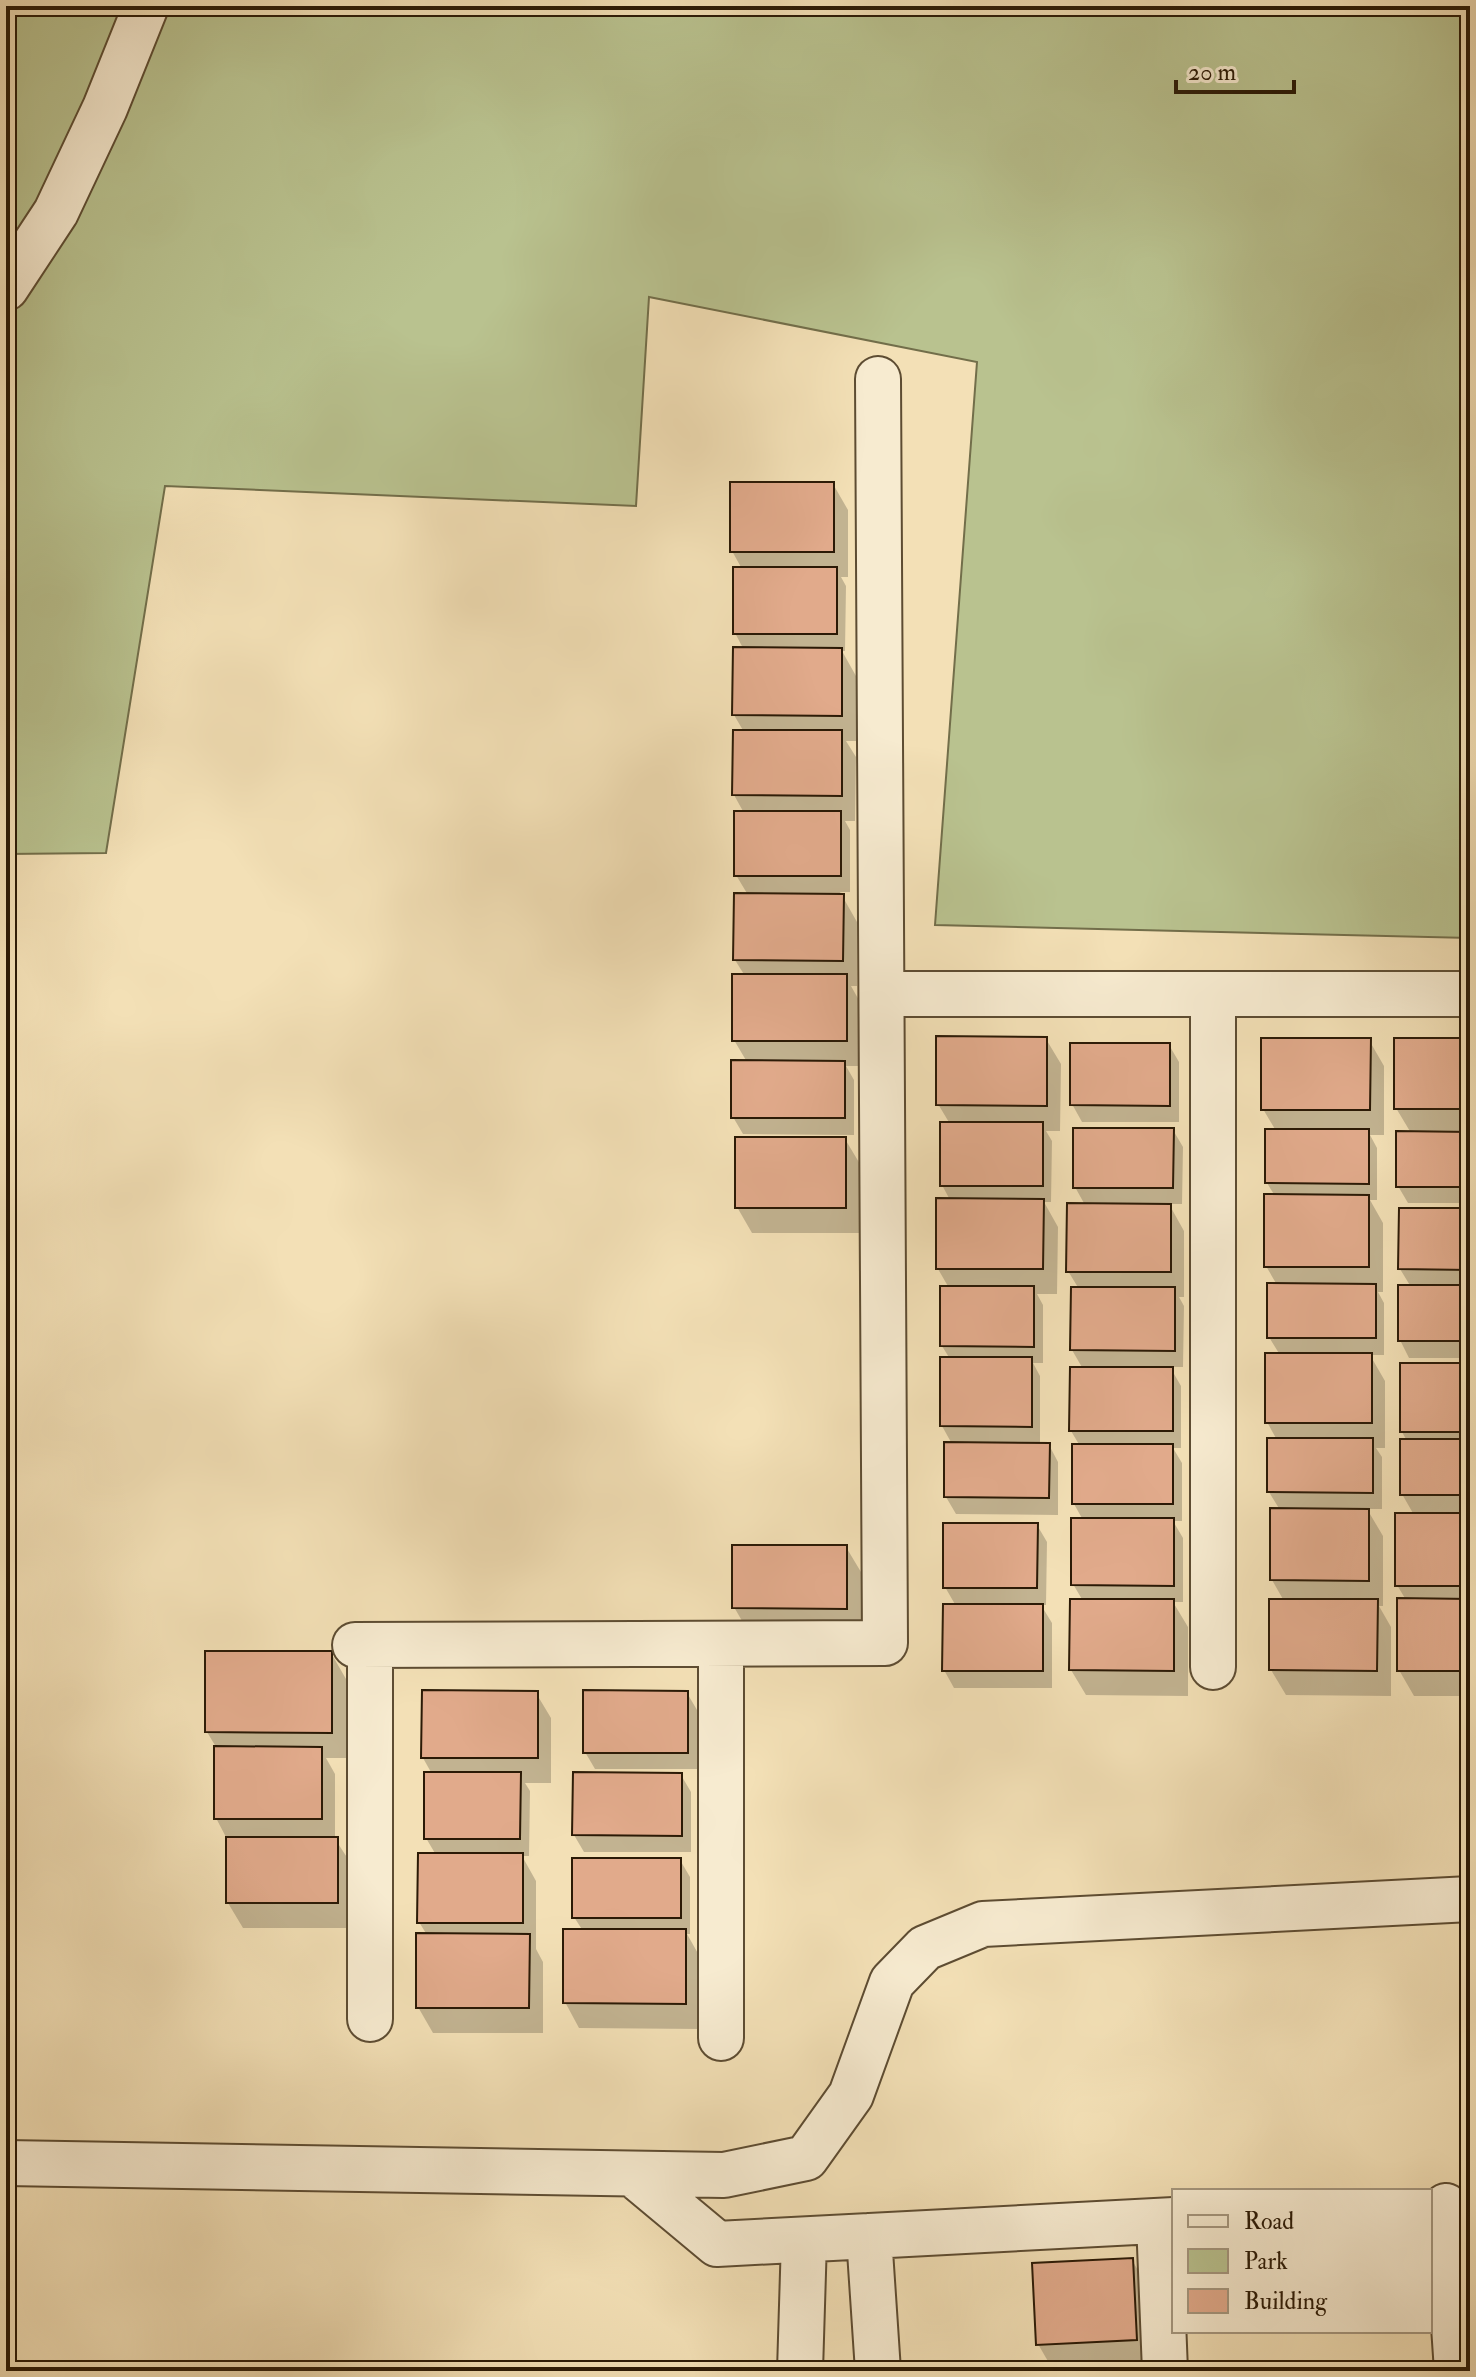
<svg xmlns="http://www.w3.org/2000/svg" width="1476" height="2377" viewBox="0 0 1476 2377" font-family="'IM FELL Double Pica',serif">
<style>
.green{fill:#b9c28f;stroke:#726e4a;stroke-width:2}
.shadow{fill:#0003}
.building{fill:#e1aa8b;stroke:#2b1a06;stroke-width:2}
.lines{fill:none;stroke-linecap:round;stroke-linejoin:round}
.minor-casing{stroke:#5d4c32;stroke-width:48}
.minor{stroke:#f7ebd0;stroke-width:44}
</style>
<rect width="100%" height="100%" fill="#f3e0b6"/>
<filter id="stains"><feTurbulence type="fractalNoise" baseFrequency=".0025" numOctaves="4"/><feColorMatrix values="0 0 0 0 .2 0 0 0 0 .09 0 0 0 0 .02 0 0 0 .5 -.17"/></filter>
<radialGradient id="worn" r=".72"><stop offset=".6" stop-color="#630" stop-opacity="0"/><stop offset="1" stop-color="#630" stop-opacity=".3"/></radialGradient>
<path class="green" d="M6,6H1470V938L935,925L977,362L649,297L636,506L165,486L106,853L6,854Z"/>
<path class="shadow" d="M833,484L848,510V577H841L846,586L845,651H842L856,676V741H846L856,757L855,821H845L850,830V892H840L857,922V986H851L860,1002V1066H846L854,1080V1135L743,1134L733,1117L747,1062L734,1040L745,976L735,960L748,895L736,875L744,813L734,795L744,732L734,715L744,650L735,633L742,569L732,551Z
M1046,1039L1061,1064L1060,1131H1046L1052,1141L1051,1202H1044L1058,1227L1057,1294H1037L1043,1305V1363H1033L1040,1376V1445H1049L1058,1462V1515L956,1514L946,1497L952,1444L942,1426L950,1359L942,1346L949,1288L938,1269L950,1200L942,1185L950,1124L938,1104Z
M1369,1040L1384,1066V1135H1370L1377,1148V1200H1370L1383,1223V1292H1378L1384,1303V1355H1370L1385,1381V1448H1376L1382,1457V1509H1367L1383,1536V1606H1379L1391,1627V1696L1286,1695L1271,1670L1284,1601L1272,1580L1280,1510L1269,1492L1277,1440L1267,1422L1280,1355L1269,1337L1277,1285L1266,1266L1275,1196L1267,1183L1276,1131L1263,1109Z
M1470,1040V1203H1408L1398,1186L1411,1133L1396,1108Z
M1169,1045L1179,1062V1122H1082L1072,1104Z
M1173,1130L1183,1147L1182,1204H1169L1184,1231V1297H1179L1184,1306L1183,1367H1170L1181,1386V1448H1173L1182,1463V1521H1173L1183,1538V1602H1173L1188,1627V1696L1086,1695L1071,1670L1083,1601L1073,1584L1083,1520L1074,1504L1080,1446L1071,1431L1083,1369L1072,1350L1079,1289L1068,1271L1085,1205L1075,1187Z
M845,1139L860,1164V1233H752L737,1207Z
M1470,1210V1358H1409L1400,1340L1411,1287L1400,1269Z
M1470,1365V1696H1414L1399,1670L1406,1600L1397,1585L1414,1515L1402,1494L1407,1441L1402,1432Z
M1037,1525L1047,1542L1046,1605H1041L1052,1623V1688H954L944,1670L956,1606L945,1587Z
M846,1547L861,1572V1634L749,1633L734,1607Z
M331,1653L346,1679V1758H326L335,1774V1839L352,1865V1928H243L228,1903V1841L216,1818V1747L207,1732Z
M536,1693L551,1718V1783H525L530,1791L529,1856H522L536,1881V1949L543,1962V2033H433L418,2007L427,1935L419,1922L436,1855L426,1838L432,1774L423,1758Z
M687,1693L697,1710V1769H595L585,1752Z
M681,1775L691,1792V1852H584L574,1835Z
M680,1860L690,1877V1934H687L700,1957V2029L579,2028L565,2002L583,1931L574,1917Z
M1132,2260L1147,2286L1151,2365L1053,2370L1038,2344Z"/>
<path class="building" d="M730,482H834V552H730Z
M733,567H837V634H733Z
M733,647L842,648V716L732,715Z
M733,730H842V796L732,795Z
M734,811H841V876H734Z
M734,893L844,894L843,961L733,960Z
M732,974H847V1041H732Z
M936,1036L1047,1037V1106L936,1105Z
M1261,1038H1371L1370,1110H1261Z
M1394,1038H1470V1109H1394Z
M1070,1043H1170V1106L1070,1105Z
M731,1060L845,1061V1118H731Z
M940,1122H1043V1186H940Z
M1073,1128H1174L1173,1188H1073Z
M1265,1129H1369V1184L1265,1183Z
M1396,1131L1470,1132V1187H1396Z
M735,1137H846V1208H735Z
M1264,1194L1369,1195V1267H1264Z
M936,1198L1044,1199L1043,1269H936Z
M1067,1203L1171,1204V1272H1066Z
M1399,1208H1470V1270L1398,1269Z
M1267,1283L1376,1284V1338H1267Z
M1398,1285H1470V1341H1398Z
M940,1286H1034V1347L940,1346Z
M1071,1287H1175V1351L1070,1350Z
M1265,1353H1372V1423H1265Z
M940,1357H1032V1427L940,1426Z
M1400,1363H1470V1432H1400Z
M1070,1367H1173V1431H1069Z
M1267,1438H1373V1493L1267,1492Z
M1400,1439H1470V1495H1400Z
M944,1442L1050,1443L1049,1498L944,1497Z
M1072,1444H1173V1504H1072Z
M1270,1508L1369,1509V1581L1270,1580Z
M1395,1513H1470V1586H1395Z
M1071,1518H1174V1586L1071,1585Z
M943,1523H1038L1037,1588H943Z
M732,1545H847V1609L732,1608Z
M1397,1598L1470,1599V1671H1397Z
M1070,1599H1174V1671L1069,1670Z
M1269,1599H1378L1377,1671L1269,1670Z
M943,1604H1043V1671H942Z
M205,1651H332V1733L205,1732Z
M422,1690L538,1691V1758H421Z
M583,1690L688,1691V1753H583Z
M214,1746L322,1747V1819H214Z
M424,1772H521L520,1839H424Z
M573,1772L682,1773V1836L572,1835Z
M226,1837H338V1903H226Z
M418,1853H523V1923H417Z
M572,1858H681V1918H572Z
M563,1929H686V2004L563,2003Z
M416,1933L530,1934L529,2008H416Z
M1133,2258L1137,2340L1036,2345L1032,2263Z"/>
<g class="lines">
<defs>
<path id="minor" d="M6,288L56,212L105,108L146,6
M882,994H1470
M1213,994V1667
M721,1644V2038
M355,1645L885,1643L878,379
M370,1645V2019
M6,2163L724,2175L806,2158L851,2095L892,1982L925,1948L983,1924L1470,1899
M633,2174L717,2244L1174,2220
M1446,2206L1457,2371
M1159,2221L1165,2371
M869,2236L878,2371
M800,2371L804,2240"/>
</defs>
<use href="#minor" class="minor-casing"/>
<use href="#minor" class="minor"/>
</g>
<rect width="1476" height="2377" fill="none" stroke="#f3e0b6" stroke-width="32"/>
<rect x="8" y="8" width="1460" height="2361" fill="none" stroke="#2b1a06" stroke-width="4"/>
<rect x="16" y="16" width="1444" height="2345" fill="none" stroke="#2b1a06" stroke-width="2"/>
<rect x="1172" y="2189" width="260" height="144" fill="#f7ebd0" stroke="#a5977f" stroke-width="2"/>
<rect x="1188" y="2215" width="40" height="12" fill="#f7ebd0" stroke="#a5977f" stroke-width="2"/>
<text x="1244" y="2229" font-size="24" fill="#2b1a06">Road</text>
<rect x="1188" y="2249" width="40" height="24" fill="#b9c28f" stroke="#a5977f" stroke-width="2"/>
<text x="1244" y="2269" font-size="24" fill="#2b1a06">Park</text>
<rect x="1188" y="2289" width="40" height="24" fill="#e1aa8b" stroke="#a5977f" stroke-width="2"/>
<text x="1244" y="2309" font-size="24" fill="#2b1a06">Building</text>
<path d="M1176 80v12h118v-12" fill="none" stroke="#2b1a06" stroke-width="4"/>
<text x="1188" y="80" font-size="24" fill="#2b1a06" stroke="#f7ebd0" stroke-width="6" paint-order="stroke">20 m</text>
<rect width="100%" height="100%" filter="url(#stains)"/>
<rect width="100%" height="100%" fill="url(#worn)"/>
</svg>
